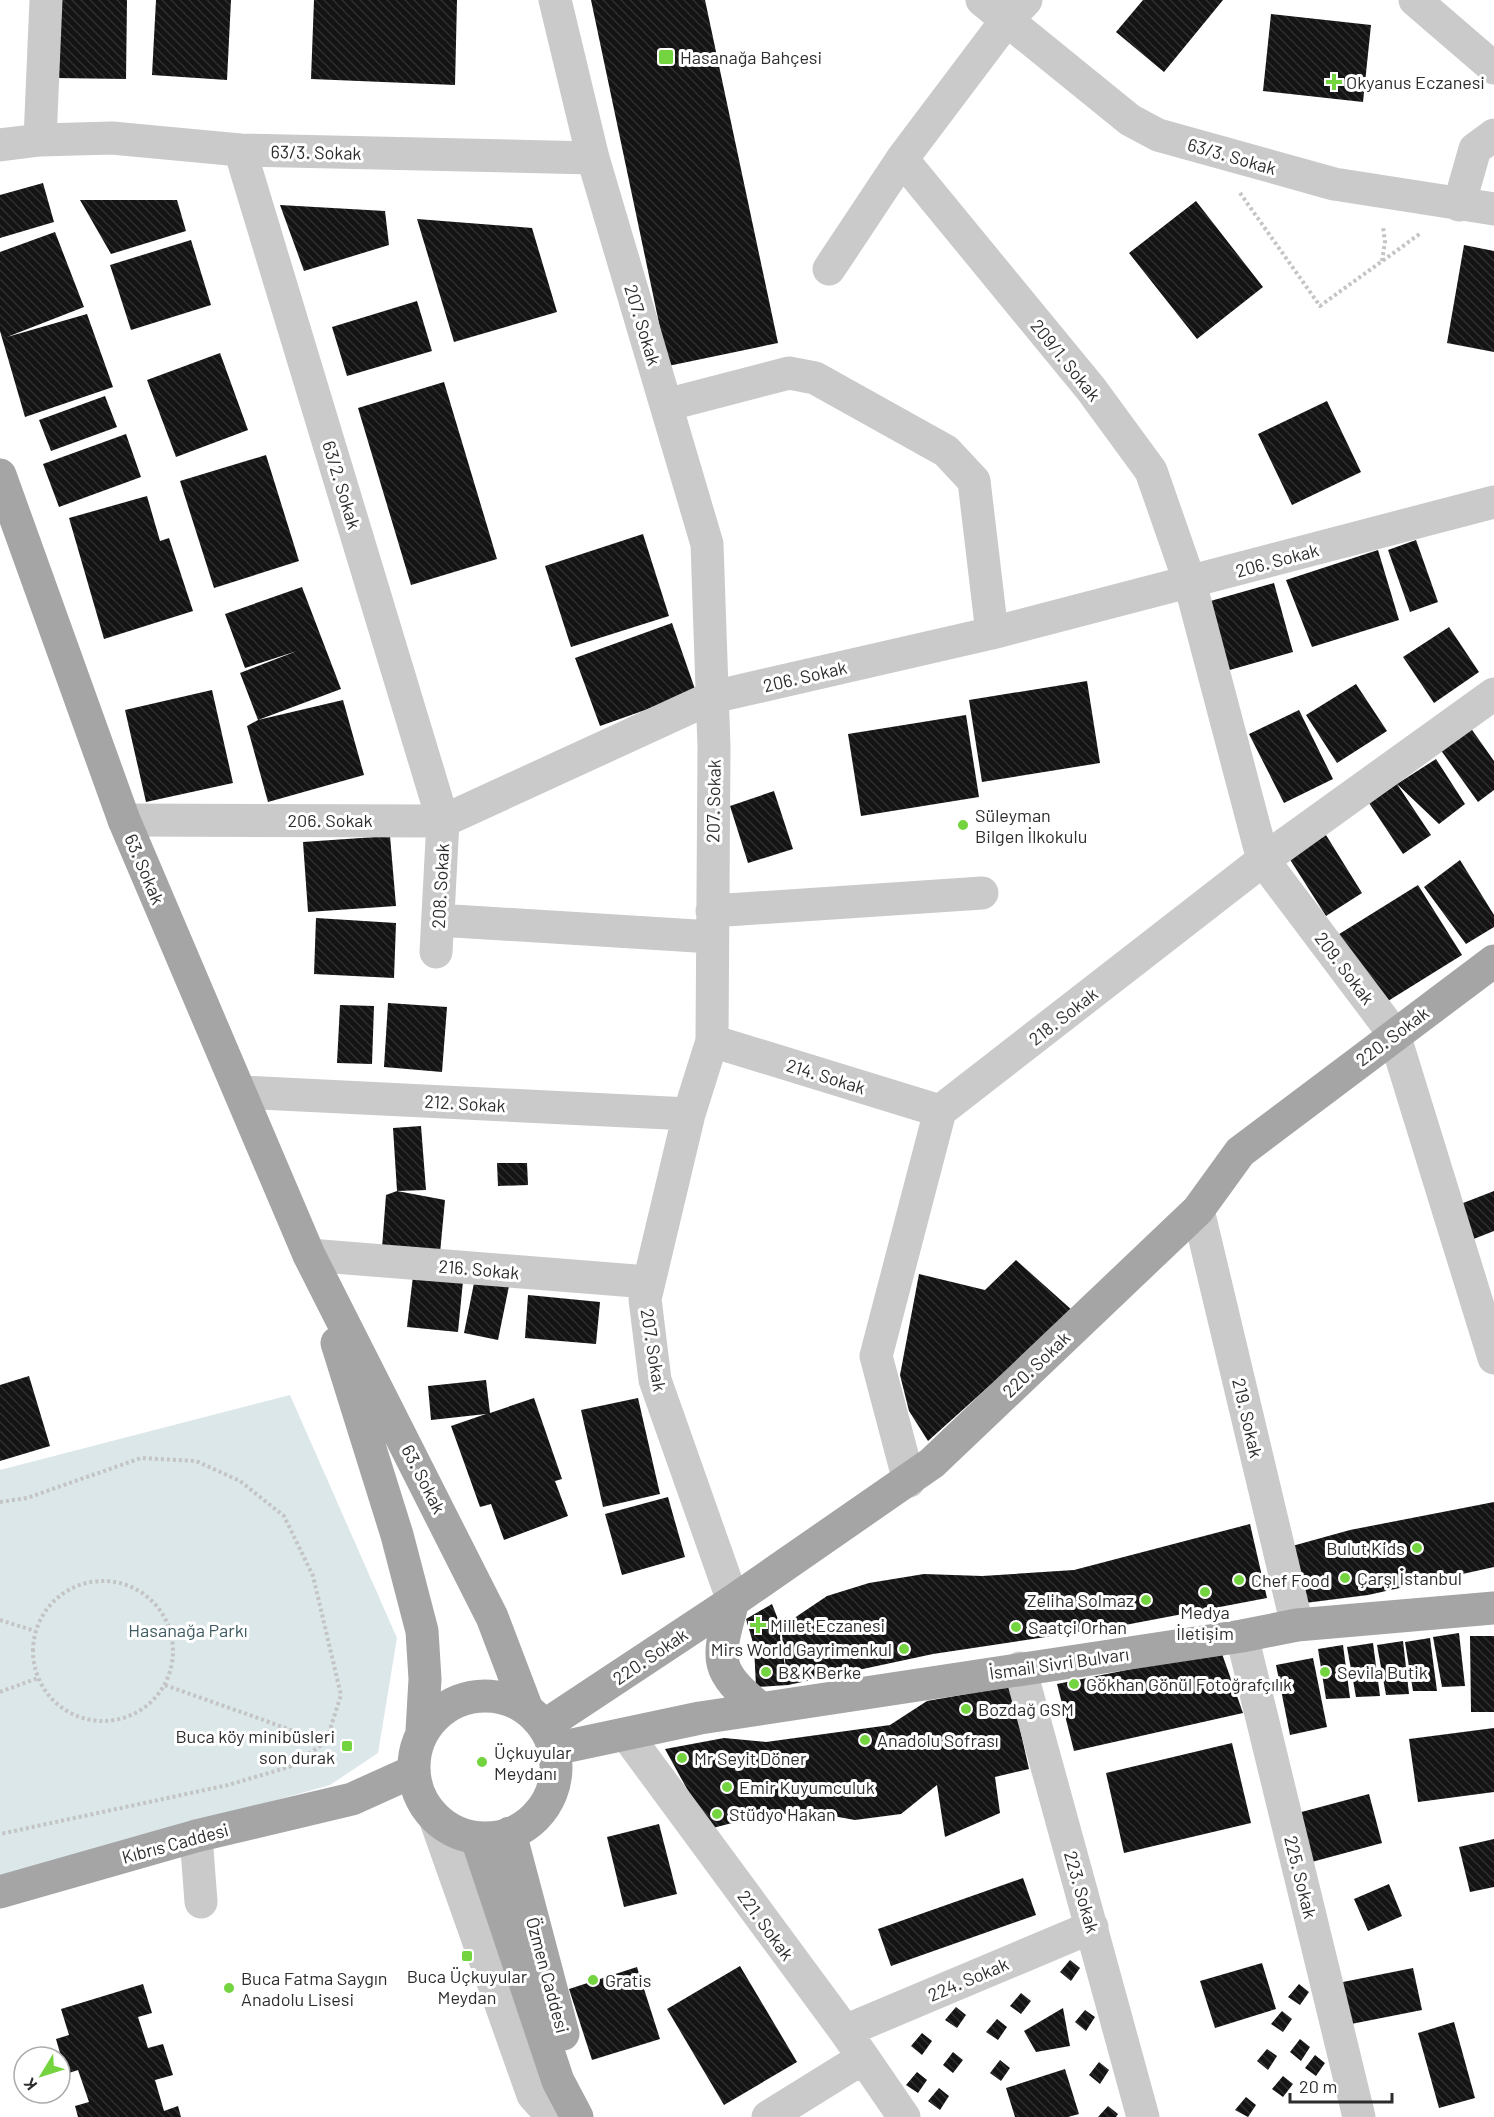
<svg xmlns="http://www.w3.org/2000/svg" width="1494" height="2117" viewBox="0 0 1494 2117" font-family="Barlow,sans-serif">
<style>
.green{fill:#dbe7e9}
.building{fill:url(#building-back-hatch)}
.lines{fill:none;stroke-linecap:round;stroke-linejoin:round}
.path{stroke:#c4c4c4;stroke-width:4;stroke-dasharray:3 3;stroke-linecap:butt}
.minor{stroke:#cacaca;stroke-width:33}
.major{stroke:#a5a5a5;stroke-width:33}
.poi-dot{fill:#74d43f;stroke:#fff;stroke-width:2}
.labels{text-anchor:middle;dominant-baseline:central;stroke-width:6;stroke-linejoin:round;paint-order:stroke}
.poi-label{font-size:18px;fill:#2d2d2d;stroke:#fff;text-anchor:start}
.street-label{font-size:18px;fill:#2d2d2d;stroke:#fff}
.park-label{font-size:18px;fill:#3f5b64;stroke:#fff}
</style>
<defs>
<pattern id="building-back-hatch" width="6" height="6" patternUnits="userSpaceOnUse" patternTransform="scale(1.5)"><rect width="6" height="6" fill="#141414"/><path d="M-1 5l2 2M0 0l6 6M5-1l2 2" fill="none" stroke="#2e2e2e"/></pattern>
</defs>
<rect width="100%" height="100%" fill="#fff"/>
<path class="green" d="M290,1395L397,1638L378,1753L330,1785L0,1877V1470Z"/>
<path class="building" d="M57,0H127L126,79L55,78Z
M156,0H231L227,80L152,75Z
M314,0H457L455,85L311,79Z
M591,0H705L778,343L668,366Z
M1143,0H1223L1164,72L1116,32Z
M1271,14L1371,25L1363,102L1263,91Z
M43,183L54,222L0,238V195Z
M80,200H177L186,231L111,254Z
M1196,201L1263,287L1197,339L1129,253Z
M280,205L385,211L389,245L304,271Z
M417,219L532,228L557,312L454,342Z
M55,232L84,307L7,337L87,314L113,387L25,417L0,331V252Z
M191,240L211,305L131,330L110,265Z
M1464,245L1494,251V352L1447,343Z
M417,301L432,351L347,376L332,327Z
M220,353L248,430L176,457L147,380Z
M444,382L497,559L411,585L358,408Z
M105,396L117,427L51,451L39,420Z
M1327,401L1361,472L1292,505L1258,434Z
M126,434L141,477L59,507L43,464Z
M266,455L299,561L214,588L180,481Z
M147,496L160,541L169,538L193,611L104,639L69,518Z
M643,534L669,616L571,647L545,566Z
M1416,540L1438,602L1410,612L1388,550Z
M1378,550L1399,620L1312,647L1286,580Z
M1274,583L1293,652L1226,671L1207,602Z
M302,587L341,689L258,720L240,673L297,651L245,668L225,614Z
M672,623L696,692L600,726L575,658Z
M1449,627L1479,672L1434,703L1403,657Z
M1087,681L1100,763L982,782L969,700Z
M1356,684L1387,731L1337,763L1306,715Z
M212,690L233,783L146,802L125,710Z
M343,700L364,775L268,802L247,726L258,720Z
M1299,710L1333,779L1284,803L1249,734Z
M966,715L979,797L861,816L848,734Z
M1470,727L1494,761V790L1478,802L1440,749Z
M1436,759L1465,804L1439,824L1397,784Z
M1397,784L1431,835L1403,854L1369,803Z
M774,791L793,849L748,863L730,806Z
M1326,835L1362,893L1326,916L1289,858Z
M390,836L396,906L308,912L303,842Z
M1460,860L1494,915V927L1466,944L1424,887Z
M1418,885L1462,955L1380,1006L1336,936Z
M316,918L396,923L394,978L314,974Z
M388,1003L447,1007L442,1072L384,1067Z
M340,1005L374,1006L372,1064L337,1063Z
M421,1126L426,1190L397,1191L445,1200L440,1253L382,1248L386,1195L397,1191L393,1128Z
M497,1163H527L528,1185L498,1186Z
M1494,1191V1231L1471,1240L1458,1205Z
M1016,1260L1073,1311L928,1441L909,1411L900,1375L919,1274L985,1290Z
M413,1276L463,1281L458,1332L407,1327Z
M475,1278L509,1286L498,1340L464,1333Z
M528,1295L600,1302L596,1344L525,1338Z
M29,1376L50,1446L0,1461V1385Z
M486,1380L490,1413L534,1398L562,1479L555,1481L568,1516L504,1540L491,1504L480,1507L451,1426L486,1414L431,1420L428,1386Z
M638,1398L660,1494L603,1507L581,1410Z
M668,1497L685,1557L622,1575L605,1514Z
M1494,1502V1567L1368,1595L1297,1604L1285,1548L1350,1530Z
M1250,1524L1267,1598L1125,1625L933,1654L788,1685L756,1687L754,1646L746,1619L772,1604L781,1627L780,1638L787,1677L781,1627L827,1596L869,1583L924,1574L982,1576L1074,1570Z
M1459,1633L1465,1686L1442,1687L1433,1637Z
M1470,1636H1494V1712H1471Z
M1430,1638L1437,1691H1413L1405,1642Z
M1403,1641L1409,1694L1386,1695L1377,1645Z
M1373,1643L1380,1696L1356,1697L1347,1647Z
M1343,1645L1350,1698L1326,1699L1318,1649Z
M1221,1651L1243,1713L1074,1751L1057,1684Z
M1313,1658L1327,1727L1290,1735L1276,1665Z
M1009,1680L1029,1769L995,1777L1000,1813L945,1837L937,1785L901,1814L855,1820L811,1812L759,1816L709,1829L665,1749L724,1738L766,1742L890,1725L927,1701L978,1692Z
M1494,1728V1792L1418,1802L1409,1739Z
M1232,1743L1251,1823L1124,1853L1106,1773Z
M1369,1794L1382,1843L1308,1863L1294,1814Z
M659,1824L677,1894L624,1907L607,1837Z
M1494,1839V1887L1470,1892L1459,1847Z
M1023,1878L1036,1915L891,1966L878,1929Z
M1389,1884L1402,1916L1368,1931L1354,1899Z
M1070,1960L1080,1968L1071,1981L1060,1972Z
M1262,1963L1276,2009L1215,2028L1200,1981Z
M740,1966L797,2062L724,2105L667,2009Z
M637,1967L660,2039L592,2060L569,1989Z
M1413,1968L1422,2010L1346,2025L1338,1983Z
M143,1984L152,2013L138,2017L148,2048L163,2044L173,2075L155,2080L164,2111L178,2106L181,2117H78L75,2106L89,2102L78,2070L66,2074L56,2039L69,2035L61,2009Z
M1299,1984L1309,1992L1300,2005L1288,1997Z
M1021,1993L1031,2001L1021,2014L1010,2006Z
M956,2007L966,2015L957,2028L945,2020Z
M1063,2008L1070,2046L1036,2052L1024,2031Z
M1085,2010L1095,2017L1086,2031L1075,2022Z
M1282,2011L1292,2019L1283,2032L1271,2024Z
M997,2019L1007,2027L998,2040L986,2032Z
M1454,2022L1475,2098L1439,2108L1418,2033Z
M922,2033L932,2041L922,2055L911,2046Z
M1300,2039L1310,2047L1301,2061L1290,2052Z
M1267,2049L1277,2056L1268,2070L1257,2061Z
M953,2052L963,2060L953,2073L943,2065Z
M1315,2055L1325,2063L1316,2076L1305,2068Z
M1000,2060L1010,2068L1001,2081L990,2073Z
M1099,2062L1109,2070L1100,2084L1089,2075Z
M1065,2069L1079,2114L1068,2117H1015L1006,2088Z
M917,2072L927,2080L918,2093L906,2085Z
M1283,2076L1293,2084L1283,2097L1272,2089Z
M939,2088L949,2096L940,2110L928,2101Z
M1246,2097L1256,2105L1248,2117L1235,2110Z
M1108,2106L1118,2114L1116,2117H1098Z"/>
<g class="lines">
<path class="path" d="M1240,193L1320,306L1421,233
M1382,261L1385,242L1383,227
M0,1502L27,1498L141,1458L196,1461L240,1481L284,1516L313,1576L341,1695L326,1742L289,1767L228,1785L0,1834
M33 1651a70 70 0 1 1 140 0a70 70 0 1 1-140 0Z
M0,1620L35,1631
M165,1685L325,1742
M0,1692L38,1678"/>
<path class="minor" d="M555,0L593,158L707,544L714,747L712,1041L689,1114L645,1299L655,1380L733,1601
M982,0L1130,120L1158,135L1334,184L1494,209
M1415,0L1494,68
M40,140L46,0
M0,145L40,140L112,138L240,150L593,158
M240,150L443,821L436,952
M902,159L1091,389L1151,471L1190,583L1263,860L1394,1034L1494,1358
M1459,205L1475,149L1494,135
M829,269L902,159L1006,21L1026,0
M666,405L789,373L815,378L946,451L974,481L992,633
M124,820L443,821L713,697L992,633L1494,502
M712,911L982,893
M438,920L712,937
M712,1041L940,1111
M241,1092L689,1114
M1198,1210L1297,1625
M309,1255L648,1282
M909,1481L876,1356L940,1111L1263,860L1494,694
M1242,1636L1359,2117
M1020,1668L1143,2117
M626,1734L845,2031L904,2117
M436,1821L533,2095L553,2117
M196,1836L201,1902
M845,2031L1092,1927
M768,2117L863,2058"/>
<path class="major" d="M0,475L124,820L309,1255L492,1617L527,1709
M337,1343L397,1535L422,1631L425,1679L422,1731
M733,1601C718,1658 711,1668 760,1708
M414 1767a71 71 0 1 1 142 0a71 71 0 1 1-142 0Z
M544,1726L733,1601L932,1463L1198,1210L1240,1152L1494,961
M554,1749L700,1718L1242,1636L1297,1625L1494,1608
M510,1833L563,2034
M477,1839L558,2081L577,2117
M0,1892L196,1836L352,1799L414,1771"/>
</g>
<g class="poi-dot">
<rect x="658" y="49" width="16" height="16" rx="3"/>
<path d="M1331 73h6v6h6v6h-6v6h-6v-6h-6v-6h6z"/>
<circle cx="963" cy="825" r="6"/>
<circle cx="1417" cy="1548" r="6"/>
<circle cx="1345" cy="1578" r="6"/>
<circle cx="1239" cy="1580" r="6"/>
<circle cx="1205" cy="1592" r="6"/>
<circle cx="1146" cy="1600" r="6"/>
<path d="M755 1616h6v6h6v6h-6v6h-6v-6h-6v-6h6z"/>
<circle cx="1016" cy="1627" r="6"/>
<circle cx="904" cy="1649" r="6"/>
<circle cx="766" cy="1672" r="6"/>
<circle cx="1325" cy="1672" r="6"/>
<circle cx="1074" cy="1684" r="6"/>
<circle cx="966" cy="1709" r="6"/>
<circle cx="865" cy="1740" r="6"/>
<rect x="341" y="1740" width="12" height="12" rx="3"/>
<circle cx="682" cy="1758" r="6"/>
<circle cx="482" cy="1762" r="6"/>
<circle cx="727" cy="1787" r="6"/>
<circle cx="717" cy="1814" r="6"/>
<rect x="461" y="1950" width="12" height="12" rx="3"/>
<circle cx="593" cy="1980" r="6"/>
<circle cx="229" cy="1988" r="6"/>
</g>
<g class="labels">
<g class="poi-label">
<text x="680" y="57">Hasanağa Bahçesi</text>
<text x="1346" y="82">Okyanus Eczanesi</text>
<text x="975" y="815">Süleyman<tspan x="975" dy="21">Bilgen İlkokulu</tspan></text>
<text x="1405" y="1548" text-anchor="end">Bulut Kids</text>
<text x="1357" y="1578">Çarşı İstanbul</text>
<text x="1251" y="1580">Chef Food</text>
<text x="1134" y="1600" text-anchor="end">Zeliha Solmaz</text>
<text x="1205" y="1612" text-anchor="middle">Medya<tspan x="1205" dy="21">İletişim</tspan></text>
<text x="770" y="1625">Millet Eczanesi</text>
<text x="1028" y="1627">Saatçi Orhan</text>
<text x="892" y="1649" text-anchor="end">Mirs World Gayrimenkul</text>
<text x="778" y="1672">B&amp;K Berke</text>
<text x="1337" y="1672">Sevila Butik</text>
<text x="1086" y="1684">Gökhan Gönül Fotoğrafçılık</text>
<text x="978" y="1709">Bozdağ GSM</text>
<text x="335" y="1736" text-anchor="end">Buca köy minibüsleri<tspan x="335" dy="21">son durak</tspan></text>
<text x="877" y="1740">Anadolu Sofrası</text>
<text x="494" y="1752">Üçkuyular<tspan x="494" dy="21">Meydanı</tspan></text>
<text x="694" y="1758">Mr Seyit Döner</text>
<text x="739" y="1787">Emir Kuyumculuk</text>
<text x="729" y="1814">Stüdyo Hakan</text>
<text x="467" y="1976" text-anchor="middle">Buca Üçkuyular<tspan x="467" dy="21">Meydan</tspan></text>
<text x="241" y="1978">Buca Fatma Saygın<tspan x="241" dy="21">Anadolu Lisesi</tspan></text>
<text x="605" y="1980">Gratis</text>
</g>
<g class="street-label">
<text transform="translate(316 152) rotate(1)">63/3. Sokak</text>
<text transform="translate(1232 156) rotate(16)">63/3. Sokak</text>
<text transform="translate(643 325) rotate(73)">207. Sokak</text>
<text transform="translate(1066 360) rotate(51)">209/1. Sokak</text>
<text transform="translate(342 485) rotate(73)">63/2. Sokak</text>
<text transform="translate(1277 560) rotate(-15)">206. Sokak</text>
<text transform="translate(805 676) rotate(-13)">206. Sokak</text>
<text transform="translate(713 801) rotate(-89)">207. Sokak</text>
<text x="330" y="820">206. Sokak</text>
<text transform="translate(145 869) rotate(67)">63. Sokak</text>
<text transform="translate(440 886) rotate(-87)">208. Sokak</text>
<text transform="translate(1345 968) rotate(53)">209. Sokak</text>
<text transform="translate(1063 1016) rotate(-38)">218. Sokak</text>
<text transform="translate(1392 1036) rotate(-37)">220. Sokak</text>
<text transform="translate(826 1076) rotate(17)">214. Sokak</text>
<text transform="translate(465 1103) rotate(3)">212. Sokak</text>
<text transform="translate(479 1269) rotate(5)">216. Sokak</text>
<text transform="translate(654 1350) rotate(81)">207. Sokak</text>
<text transform="translate(1036 1364) rotate(-44)">220. Sokak</text>
<text transform="translate(1248 1418) rotate(77)">219. Sokak</text>
<text transform="translate(424 1479) rotate(63)">63. Sokak</text>
<text transform="translate(650 1656) rotate(-34)">220. Sokak</text>
<text transform="translate(1059 1663) rotate(-8)">İsmail Sivri Bulvarı</text>
<text transform="translate(175 1843) rotate(-15)">Kıbrıs Caddesi</text>
<text transform="translate(1301 1877) rotate(76)">225. Sokak</text>
<text transform="translate(1082 1892) rotate(74)">223. Sokak</text>
<text transform="translate(766 1925) rotate(54)">221. Sokak</text>
<text transform="translate(548 1975) rotate(75)">Özmen Caddesi</text>
<text transform="translate(968 1979) rotate(-23)">224. Sokak</text>
</g>
<g class="park-label">
<text x="188" y="1630">Hasanağa Parkı</text>
</g>
</g>
<g transform="translate(42 2075) rotate(232)"><circle r="28" fill="#ffffff" stroke="#ababab" stroke-width="1.5"/>
<path d="M0-4.5L10 22L0 15L-10 22Z" fill="#74d43f"/>
<text y="-9" font-size="16" font-weight="bold" text-anchor="middle" fill="#2d2d2d">K</text>
</g>
<path d="M1290 2093v9h102v-9" fill="none" stroke="#2d2d2d" stroke-width="3"/>
<text x="1299" y="2093" font-size="18" fill="#2d2d2d" stroke="#ffffff" stroke-width="4.5" paint-order="stroke">20 m</text>
</svg>
